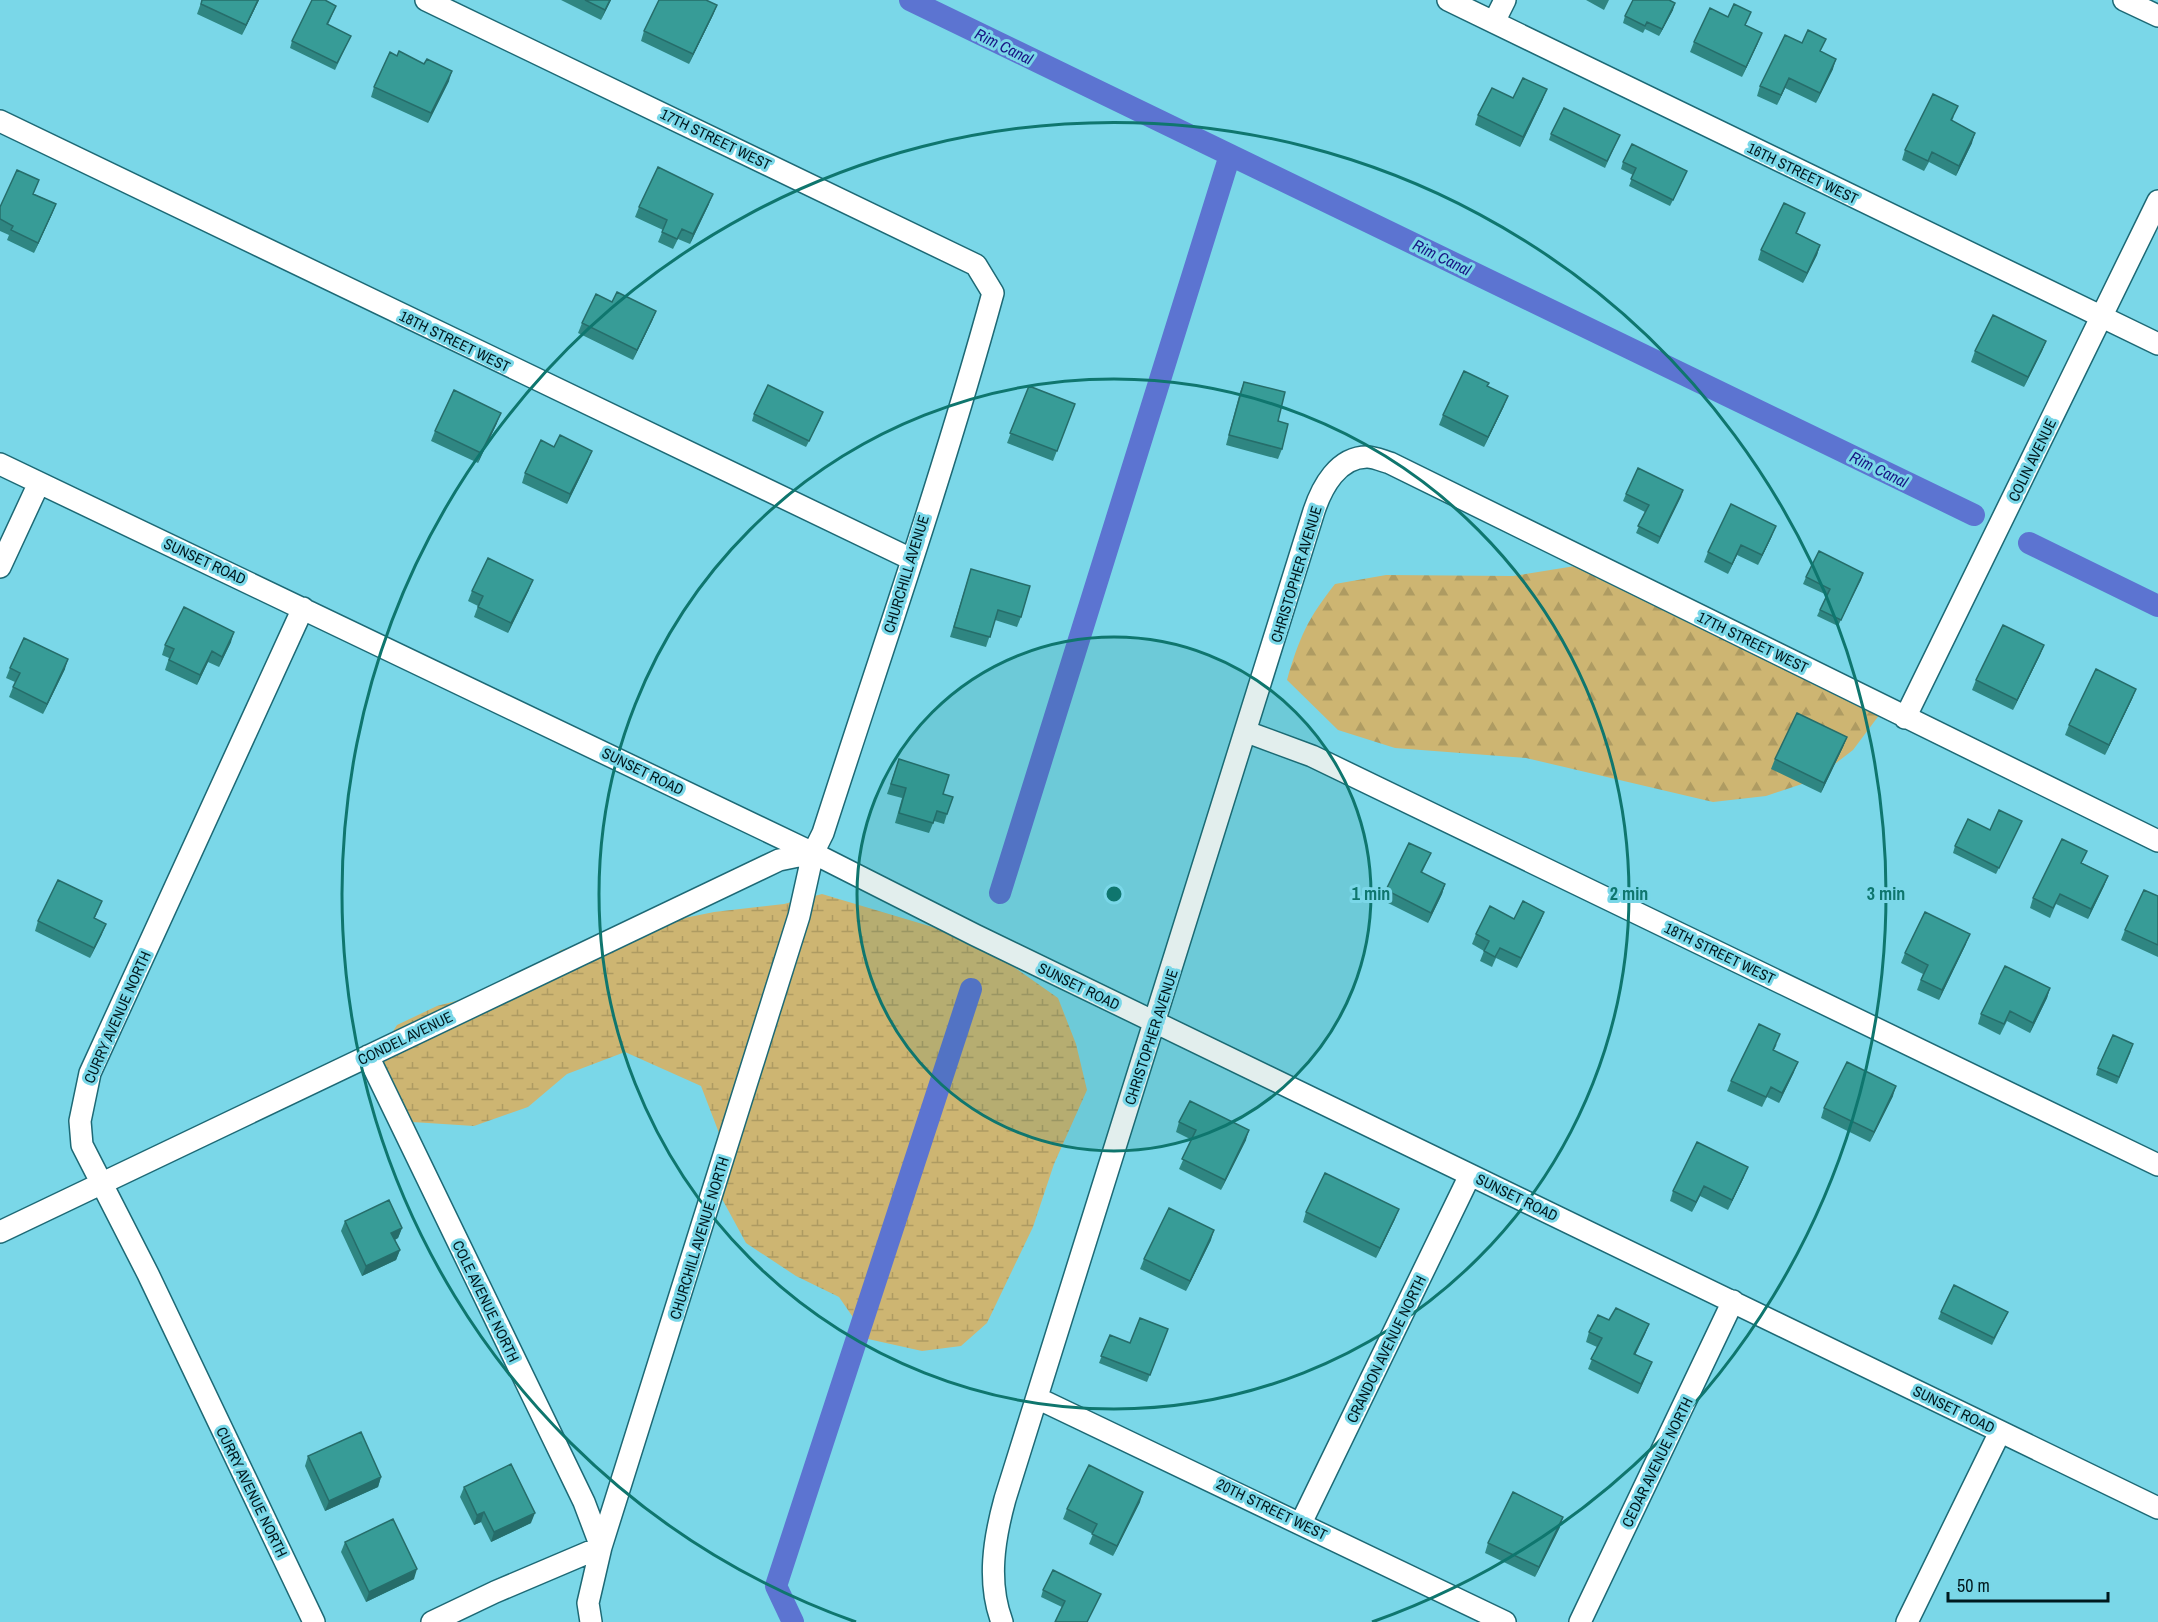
<svg xmlns="http://www.w3.org/2000/svg" width="2158" height="1622" viewBox="0 0 2158 1622" font-family="'Archivo Narrow',sans-serif">
<style>
.forest{fill:url(#forest-firs)}
.wetland{fill:url(#wetland-marsh)}
.lines{fill:none;stroke-linecap:round;stroke-linejoin:round}
.canal{stroke:#5c74d1;stroke-width:22}
.street-casing{stroke:#1d6975;stroke-width:24}
.street{stroke:#fff;stroke-width:21}
.wall{fill:#2f8682}
.shaded-wall{fill:#266d6a}
.building{fill:#379c97;stroke:#266d6a;stroke-width:1.5}
.ring{fill:none;stroke:#0f766e;stroke-width:3}
.labels{text-anchor:middle;dominant-baseline:central;stroke-width:6;stroke-linejoin:round;paint-order:stroke}
.street-label{font-size:15px;fill:#00191e;stroke:#7ad7e8}
.water-label{font-size:16px;font-style:italic;fill:#171383;stroke:#7ad7e8}
.centre{fill:#0f766e;stroke:#7ad7e8;stroke-width:3}
.ring-label{font-size:18px;text-anchor:middle;font-weight:bold;fill:#0f766e;stroke:#7ad7e8;stroke-width:6;stroke-linejoin:round;paint-order:stroke}
</style>
<defs>
<pattern id="forest-firs" width="22" height="20" patternUnits="userSpaceOnUse" patternTransform="scale(1.5)"><rect width="22" height="20" fill="#cdb572"/><path d="M5 1l3.5 6h-7zM16 11l3.5 6h-7z" fill="#ae9b62"/></pattern>
<pattern id="wetland-marsh" width="20" height="14" patternUnits="userSpaceOnUse" patternTransform="scale(1.5)"><rect width="20" height="14" fill="#cdb572"/><path d="M1 5h8M5 5V1M11 12h8M15 12V8" fill="none" stroke="#ae9b62"/></pattern>
</defs>
<rect width="100%" height="100%" fill="#7ad7e8"/>
<path class="forest" d="M1575,566L1880,714L1853,750L1814,780L1766,796L1713,802L1526,758L1395,748L1338,730L1287,680C1299,638 1308,618 1335,584L1386,575L1513,576Z"/>
<path class="wetland" d="M822,894L956,934L994,953L1058,998L1076,1044L1087,1090L1054,1164L1033,1227L987,1323L961,1346L922,1351L868,1339L839,1297L796,1276L746,1243L721,1197L719,1133L701,1086L625,1052L567,1074L528,1107L474,1126L412,1122L388,1097L375,1060L397,1025L437,1006L516,985L561,950L640,927L714,912L784,904Z"/>
<g class="lines">
<path class="canal" d="M910,0L1974,515
M2029,543L2158,606
M1000,893L1230,155
M793,1622L776,1586L971,989"/>
<defs>
<path id="street" d="M426,0L976,265L993,293C943,475 881,653 823,833L813,853L799,916L601,1547L588,1603L591,1622
M1448,0L2158,344
M2124,0L2158,16
M1494,22L1505,0
M0,121L911,559
M0,464L813,853L975,935L2158,1508
M0,567L39,483
M303,608L90,1073L80,1121L82,1145L148,1274L314,1622
M1905,718L2158,201
M1247,732L1312,756L2158,1165
M368,1056L584,1502L601,1547L495,1592L432,1622
M0,1232L779,860L813,853
M1037,1398L1505,1622
M1301,1523L1470,1175
M1002,1622C987,1582 994,1539 1005,1499L1314,511C1322,487 1338,457 1367,457C1374,457 1383,461 1390,463L2158,841
M1580,1622L1733,1301
M1907,1622L2000,1432"/>
</defs>
<use href="#street" class="street-casing"/>
<use href="#street" class="street"/>
</g>
<path class="wall" d="M202,0H259L242,35L197,14Z
M561,0H611L601,20Z
M1586,0H1609L1604,10Z
M717,5L713,15L689,64L641,41L644,31Z
M336,6L328,25L351,36L335,70L290,48L292,41Z
M1673,10L1659,36L1645,29L1643,33L1623,23L1625,16Z
M1728,17L1746,25L1758,43L1742,77L1690,52L1694,42Z
M1821,52L1833,69L1816,103L1785,88L1777,105L1757,96L1760,86Z
M397,56L449,81L428,123L371,97L374,87Z
M1513,98L1543,99L1520,147L1475,125L1478,115Z
M1954,116L1952,121L1972,143L1956,176L1929,162L1924,171L1902,160L1905,150Z
M1551,134L1620,135L1605,168L1549,140Z
M1623,162L1684,178L1670,206L1629,186L1633,175L1621,169Z
M34,194L56,204L52,214L34,253L7,240L9,235L0,231V207Z
M709,204L690,244L678,239L673,249L658,242L663,230L635,217L639,207Z
M1805,213L1797,233L1820,245L1817,255L1803,283L1758,260L1761,250Z
M656,311L652,321L633,360L578,333L582,323Z
M2046,341L2042,351L2024,387L1971,362L1975,351Z
M1244,382L1278,421L1282,449L1278,459L1226,445L1240,392Z
M1029,386L1075,404L1053,461L1007,443Z
M1488,386L1504,406L1484,447L1439,425L1443,415Z
M754,414L821,418L806,447L752,421Z
M497,423L478,463L431,441L435,431Z
M554,447L588,461L567,504L522,483L525,473Z
M1683,490L1658,544L1636,533L1645,512L1623,501L1626,494Z
M1772,536L1758,565L1737,555L1728,574L1704,562L1708,552Z
M971,569L1021,617L1017,627L995,620L986,647L950,637Z
M1863,573L1838,626L1817,616L1827,595L1803,584L1806,577Z
M529,590L508,633L474,617L478,606L468,601L472,591Z
M231,642L219,667L208,662L197,685L165,670L169,658L162,655L165,645Z
M2044,645L2040,655L2013,710L1972,690L1976,680Z
M10,668L65,669L43,714L9,697L15,682L6,678Z
M2136,689L2132,699L2105,755L2065,735L2069,725Z
M1847,737L1843,747L1821,793L1771,769L1775,759Z
M899,759L943,794L947,814L944,824L934,821L929,833L895,823L902,798L887,794Z
M2022,821L1996,874L1953,853L1955,846L1990,830Z
M1431,853L1422,873L1445,884L1442,894L1428,923L1382,900L1386,890Z
M2082,863L2108,876L2104,886L2088,919L2056,904L2050,918L2030,908L2033,898Z
M2158,896V957L2121,940L2125,930Z
M102,901L95,918L102,934L90,958L35,931L38,921Z
M1544,912L1540,922L1517,968L1496,958L1492,967L1480,961L1484,951L1472,944L1476,934L1514,919Z
M1966,944L1939,1000L1917,990L1923,974L1901,963L1905,953Z
M2050,988L2047,998L2030,1033L2007,1021L2000,1035L1978,1024L1981,1014Z
M1777,1044L1774,1050L1794,1072L1779,1103L1767,1097L1762,1107L1727,1091L1731,1081Z
M2131,1051L2117,1084L2096,1075L2098,1068Z
M1893,1096L1870,1142L1821,1118L1824,1108Z
M1179,1122L1246,1140L1221,1190L1179,1169L1192,1140L1176,1132Z
M1744,1177L1728,1210L1700,1196L1692,1212L1670,1201L1673,1191Z
M1306,1212L1395,1219L1376,1258L1303,1222Z
M345,1221L402,1228L398,1238L395,1240L400,1250L396,1260L362,1276L341,1231Z
M1211,1240L1186,1291L1140,1269L1144,1259Z
M1941,1312H2008L1992,1345L1938,1319Z
M1609,1320L1649,1324L1645,1334L1635,1354L1648,1372L1638,1394L1588,1369L1597,1347L1586,1342L1589,1332Z
M1168,1329L1147,1382L1099,1363L1110,1335L1130,1343Z
M308,1456L381,1477L378,1487L325,1511L305,1466Z
M464,1487L531,1523L491,1542L481,1522L474,1525L460,1497Z
M1140,1502L1113,1556L1089,1544L1093,1534L1063,1519L1067,1509Z
M1560,1527L1535,1577L1485,1553L1488,1543Z
M345,1542L414,1579L366,1602L341,1552Z
M1043,1590L1098,1600L1062,1607L1041,1597Z"/>
<path class="shaded-wall" d="M258,0H259L242,35L246,25Z
M610,0H611L601,20L605,10Z
M1675,3L1673,10L1659,36L1662,29Z
M717,5L713,15L689,64L693,54Z
M1762,33L1758,43L1742,77L1746,67Z
M1836,59L1833,69L1816,103L1820,93Z
M452,71L449,81L428,123L431,113Z
M1789,78L1785,88L1777,105L1781,95Z
M1547,89L1543,99L1520,147L1523,137Z
M1975,133L1972,143L1956,176L1959,166Z
M713,194L709,204L690,244L693,234Z
M56,204L52,214L34,253L38,243Z
M1820,245L1817,255L1803,283L1807,273Z
M656,311L652,321L633,360L637,350Z
M2046,341L2042,351L2024,387L2028,377Z
M1508,396L1504,406L1484,447L1488,437Z
M501,413L497,423L478,463L481,453Z
M592,451L588,461L567,504L570,494Z
M1683,490L1681,497L1658,544L1660,537Z
M1776,526L1772,536L1758,565L1762,555Z
M1741,545L1737,555L1728,574L1732,564Z
M1863,573L1861,580L1838,626L1841,620Z
M533,580L529,590L508,633L511,623Z
M234,632L231,642L219,667L222,657Z
M2044,645L2040,655L2013,710L2017,700Z
M212,651L208,662L197,685L200,675Z
M68,659L65,669L43,714L47,704Z
M2136,689L2132,699L2105,755L2109,745Z
M1847,737L1843,747L1821,793L1824,783Z
M2108,876L2104,886L2088,919L2091,909Z
M1445,884L1442,894L1428,923L1431,913Z
M1544,912L1540,922L1517,968L1521,958Z
M106,924L102,934L90,958L94,948Z
M1970,934L1966,944L1939,1000L1942,990Z
M2050,988L2047,998L2030,1033L2033,1023Z
M1798,1062L1794,1072L1779,1103L1782,1093Z
M1896,1086L1893,1096L1870,1142L1874,1132Z
M1249,1130L1246,1140L1221,1190L1225,1180Z
M1748,1167L1744,1177L1728,1210L1732,1200Z
M1704,1186L1700,1196L1692,1212L1696,1202Z
M1399,1209L1395,1219L1376,1258L1380,1248Z
M402,1228L398,1238L388,1243L391,1233Z
M1214,1230L1211,1240L1186,1291L1190,1281Z
M400,1250L396,1260L362,1276L366,1266Z
M1649,1324L1645,1334L1631,1364L1634,1354Z
M1652,1362L1648,1372L1638,1394L1641,1384Z
M381,1477L378,1487L325,1511L329,1501Z
M1143,1492L1140,1502L1113,1556L1117,1546Z
M484,1512L481,1522L474,1525L477,1515Z
M535,1513L531,1523L491,1542L494,1532Z
M1563,1517L1560,1527L1535,1577L1539,1567Z
M417,1569L414,1579L366,1602L369,1592Z"/>
<path class="building" d="M202,0H258L246,25L201,4Z
M312,0H325L336,6L327,24L351,36L337,63L292,41Z
M585,0H610L605,10Z
M659,0H706L717,5L693,54L644,31Z
M1633,0H1669L1675,3L1662,29L1647,22L1645,26L1625,16Z
M1734,4L1751,12L1745,25L1762,33L1746,67L1694,42L1710,8L1728,17Z
M1808,30L1826,39L1820,51L1836,59L1820,93L1789,78L1781,95L1760,86L1785,35L1802,43Z
M399,51L424,64L427,59L452,71L431,113L374,87L390,52L397,56Z
M1523,78L1547,89L1523,137L1478,115L1492,88L1513,98Z
M1933,94L1958,106L1951,120L1975,133L1959,166L1932,152L1928,161L1905,150Z
M1564,108L1620,135L1607,161L1551,134Z
M1632,144L1687,171L1673,200L1631,179L1636,168L1623,162Z
M658,167L713,194L693,234L682,229L677,239L662,232L667,220L639,207Z
M17,170L39,180L33,194L56,204L38,243L11,230L13,226L0,219V207Z
M1784,203L1805,213L1796,233L1820,245L1807,273L1761,250Z
M617,292L656,311L637,350L582,323L596,294L612,302Z
M1993,315L2046,341L2028,377L1975,351Z
M1464,371L1489,383L1487,386L1508,396L1488,437L1443,415Z
M1244,382L1285,392L1278,421L1288,424L1282,449L1229,435Z
M768,385L823,412L809,441L754,414Z
M1029,386L1075,404L1057,451L1010,433Z
M454,390L501,413L481,453L435,431Z
M560,435L592,451L570,494L525,473L541,440L554,447Z
M1638,468L1683,490L1660,537L1638,526L1649,505L1626,494Z
M1731,504L1776,526L1762,555L1741,545L1732,564L1708,552Z
M1819,551L1863,573L1841,620L1820,610L1830,589L1806,577Z
M488,558L533,580L511,623L478,607L483,596L472,591Z
M971,569L1030,586L1021,617L998,610L990,637L954,627Z
M184,607L234,632L222,657L212,651L200,675L169,660L174,649L165,645Z
M2003,625L2044,645L2017,700L1976,680Z
M24,638L68,659L47,704L13,687L20,673L10,668Z
M2096,669L2136,689L2109,745L2069,725Z
M1797,713L1847,737L1824,783L1775,759Z
M899,759L949,775L943,794L953,797L947,814L937,811L933,823L899,813L906,788L891,784Z
M1999,810L2022,821L1999,868L1955,846L1968,819L1990,830Z
M2062,839L2087,851L2081,863L2108,876L2091,909L2060,894L2053,908L2033,898Z
M1409,843L1431,853L1421,872L1445,884L1431,913L1386,890Z
M58,880L102,901L94,918L106,924L94,948L38,921Z
M2144,890L2158,896V945L2125,930Z
M1523,901L1544,912L1521,958L1500,948L1495,957L1484,951L1489,941L1476,934L1490,906L1514,919Z
M1925,912L1970,934L1942,990L1921,980L1928,965L1905,953Z
M2005,966L2050,988L2033,1023L2010,1011L2004,1024L1981,1014Z
M1759,1024L1780,1034L1773,1050L1798,1062L1782,1093L1771,1087L1766,1097L1731,1081Z
M2113,1035L2133,1044L2119,1077L2098,1068Z
M1847,1062L1896,1086L1874,1132L1824,1108Z
M1190,1101L1249,1130L1225,1180L1182,1159L1196,1130L1179,1122Z
M1697,1142L1748,1167L1732,1200L1704,1186L1696,1202L1673,1191Z
M1325,1173L1399,1209L1380,1248L1306,1212Z
M389,1200L402,1228L391,1233L400,1250L366,1266L345,1221Z
M1169,1208L1214,1230L1190,1281L1144,1259Z
M1954,1285L2008,1312L1994,1338L1941,1312Z
M1616,1308L1649,1324L1634,1354L1652,1362L1641,1384L1591,1359L1602,1338L1589,1332L1598,1315L1609,1320Z
M1140,1318L1168,1329L1150,1375L1101,1356L1110,1335L1130,1343Z
M361,1432L381,1477L329,1501L308,1456Z
M511,1464L535,1513L494,1532L484,1512L477,1515L464,1487Z
M1089,1465L1143,1492L1117,1546L1092,1534L1097,1524L1067,1509Z
M1513,1492L1563,1517L1539,1567L1488,1543Z
M393,1519L417,1569L369,1592L345,1542Z
M1053,1570L1101,1594L1087,1622H1055L1065,1601L1043,1590Z"/>
<circle cx="1114" cy="894" r="257" fill="#0f766e" fill-opacity=".12"/>
<g class="ring">
<circle cx="1114" cy="894" r="257"/>
<circle cx="1114" cy="894" r="515"/>
<path d="M856 1622A772 772 0 1 1 1372 1622"/>
</g>
<g class="labels">
<g class="street-label">
<text transform="translate(716 139) rotate(26)">17TH STREET WEST</text>
<text transform="translate(1803 173) rotate(26)">16TH STREET WEST</text>
<text transform="translate(455 341) rotate(26)">18TH STREET WEST</text>
<text transform="translate(2032 460) rotate(-64)">COLIN AVENUE</text>
<text transform="translate(205 561) rotate(25)">SUNSET ROAD</text>
<text transform="translate(906 574) rotate(-73)">CHURCHILL AVENUE</text>
<text transform="translate(1296 574) rotate(-73)">CHRISTOPHER AVENUE</text>
<text transform="translate(1753 642) rotate(26)">17TH STREET WEST</text>
<text transform="translate(643 771) rotate(26)">SUNSET ROAD</text>
<text transform="translate(1720 953) rotate(26)">18TH STREET WEST</text>
<text transform="translate(1079 986) rotate(26)">SUNSET ROAD</text>
<text transform="translate(117 1017) rotate(-66)">CURRY AVENUE NORTH</text>
<text transform="translate(1151 1037) rotate(-72)">CHRISTOPHER AVENUE</text>
<text transform="translate(405 1038) rotate(-26)">CONDEL AVENUE</text>
<text transform="translate(1517 1197) rotate(26)">SUNSET ROAD</text>
<text transform="translate(699 1238) rotate(-73)">CHURCHILL AVENUE NORTH</text>
<text transform="translate(486 1301) rotate(64)">COLE AVENUE NORTH</text>
<text transform="translate(1386 1349) rotate(-64)">CRANDON AVENUE NORTH</text>
<text transform="translate(1954 1409) rotate(26)">SUNSET ROAD</text>
<text transform="translate(1657 1462) rotate(-64)">CEDAR AVENUE NORTH</text>
<text transform="translate(252 1492) rotate(64)">CURRY AVENUE NORTH</text>
<text transform="translate(1272 1509) rotate(26)">20TH STREET WEST</text>
</g>
<g class="water-label">
<text transform="translate(1004 46) rotate(26)">Rim Canal</text>
<text transform="translate(1442 257) rotate(26)">Rim Canal</text>
<text transform="translate(1879 469) rotate(26)">Rim Canal</text>
</g>
</g>
<circle cx="1114" cy="894" r="9" class="centre"/>
<g class="ring-label">
<text x="1371" y="900">1 min</text>
<text x="1629" y="900">2 min</text>
<text x="1886" y="900">3 min</text>
</g>
<path d="M1948 1592v9h160v-9" fill="none" stroke="#00191e" stroke-width="3"/>
<text x="1957" y="1592" font-size="18" fill="#00191e" stroke="#7ad7e8" stroke-width="4.5" paint-order="stroke">50 m</text>
</svg>
